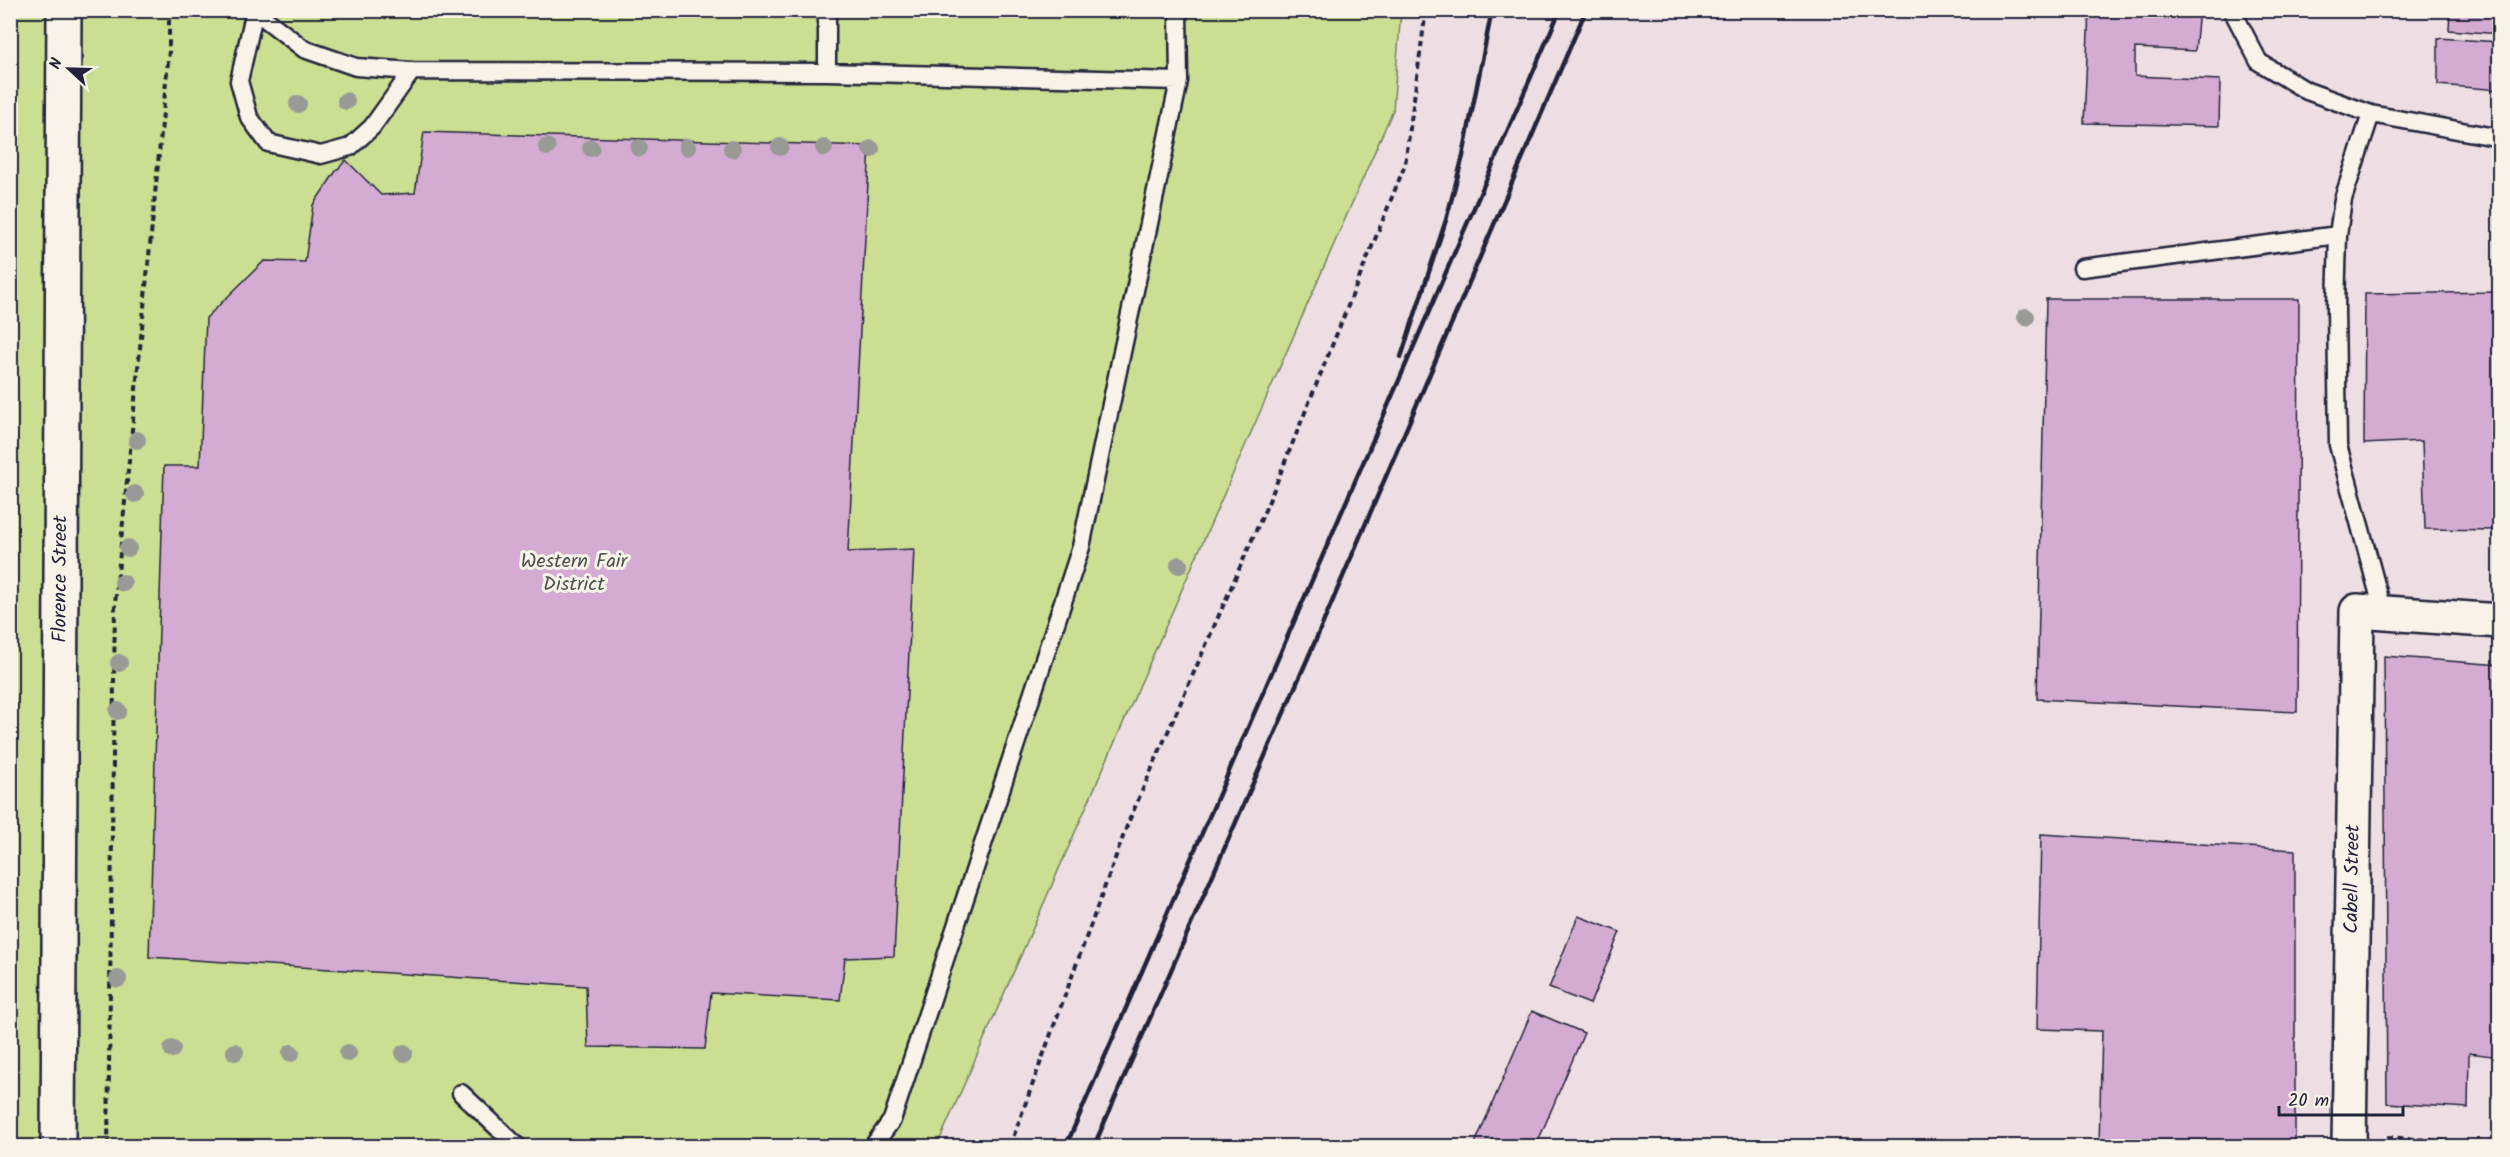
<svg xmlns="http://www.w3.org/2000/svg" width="2510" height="1157" viewBox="0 0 2510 1157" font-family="Kalam,sans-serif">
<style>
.built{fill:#ecdee2}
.green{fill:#ccde92;stroke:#778066;stroke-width:1.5}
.building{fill:#d4acd3;stroke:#22223b;stroke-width:1.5}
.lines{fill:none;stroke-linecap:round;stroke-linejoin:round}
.service-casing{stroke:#22223b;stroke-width:21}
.minor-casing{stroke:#22223b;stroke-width:38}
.secondary-casing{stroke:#22223b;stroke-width:38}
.path{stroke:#22223b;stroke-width:4;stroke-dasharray:6 4.5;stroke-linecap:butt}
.service{stroke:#f7f3e8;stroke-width:16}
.minor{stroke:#f7f3e8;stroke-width:33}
.secondary{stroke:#f7f3e8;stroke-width:33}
.rail{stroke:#22223b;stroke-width:4.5}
.tree{fill:#999a95}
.labels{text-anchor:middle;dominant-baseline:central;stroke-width:6;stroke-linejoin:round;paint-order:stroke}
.park-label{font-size:20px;fill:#4c5151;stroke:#f7f3e8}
.street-label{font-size:20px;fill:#22223b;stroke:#f7f3e8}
</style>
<rect width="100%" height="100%" fill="#f7f3e8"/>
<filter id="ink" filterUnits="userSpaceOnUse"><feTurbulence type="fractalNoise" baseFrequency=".0167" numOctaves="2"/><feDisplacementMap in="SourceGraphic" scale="12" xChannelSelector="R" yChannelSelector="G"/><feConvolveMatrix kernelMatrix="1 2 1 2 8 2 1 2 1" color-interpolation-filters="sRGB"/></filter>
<g filter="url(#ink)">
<path class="built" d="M1401,11H2499V1146H937L1393,110Z"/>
<path class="green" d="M10,11H1401L1393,110L937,1146H11Z"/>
<path class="building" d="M2089,10H2199L2195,51L2135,48V76L2220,80L2219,126L2084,123Z
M2450,10H2500V34L2449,30Z
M2438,38L2500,42V90L2438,85Z
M424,132L870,146L848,552L914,549L894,956L845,958L840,1000L711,993L705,1049L588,1047L586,986L149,957L164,466H200L206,318L264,261L305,262L313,205L336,171L346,160L381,195L415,193Z
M2500,292L2497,530L2425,529L2422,441L2364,444L2365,294Z
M2046,299H2299L2297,712L2037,699Z
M2384,656L2500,665V878L2494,1007L2500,1008V1057L2469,1053L2468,1108L2387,1103Z
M2041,834L2295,850V1146H2099L2102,1031L2037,1029Z
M1578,916L1620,932L1590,1004L1549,988Z
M1532,1011L1584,1033L1536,1146H1474Z
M137,1143L251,1146H137Z"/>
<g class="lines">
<defs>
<path id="service" d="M255,10L239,81L249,117L268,143L321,155L350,147L372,127L412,71L827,72L1179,81L1178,10
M2232,10L2259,62L2307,91L2371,114L2500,138
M255,11L304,49L356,67L412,71
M827,72V10
M2371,114L2343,199L2338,235L2336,308L2338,445L2384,614
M2082,268L2338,235
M461,1093L517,1146
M873,1146L892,1120L1081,547L1179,81"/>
<g id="minor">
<path id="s1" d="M2349,1146L2357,611L2500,621"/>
</g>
<g id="secondary">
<path id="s2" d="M58,1146L64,10"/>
</g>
</defs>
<use href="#service" class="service-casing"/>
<use href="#minor" class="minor-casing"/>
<use href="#secondary" class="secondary-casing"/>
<path class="path" d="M2387,1137L2500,1145
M108,1146L115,604L169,51V10
M1010,1146L1128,823L1272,494L1405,165L1426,10"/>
<use href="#service" class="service"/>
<use href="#minor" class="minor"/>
<use href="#secondary" class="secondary"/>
<path class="rail" d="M1401,357L1446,220L1463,156L1492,10
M1066,1146L1560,10
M1094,1146L1314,644L1586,10"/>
</g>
<g class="tree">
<circle cx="346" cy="101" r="9"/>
<circle cx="298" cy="104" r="9"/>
<circle cx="547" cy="147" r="9"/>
<circle cx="687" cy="147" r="9"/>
<circle cx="780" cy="147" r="9"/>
<circle cx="591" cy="148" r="9"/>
<circle cx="639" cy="148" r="9"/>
<circle cx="824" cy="148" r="9"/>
<circle cx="732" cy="149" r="9"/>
<circle cx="871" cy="149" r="9"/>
<circle cx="2026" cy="317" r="9"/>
<circle cx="137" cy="440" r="9"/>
<circle cx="135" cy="494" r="9"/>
<circle cx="128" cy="548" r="9"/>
<circle cx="1179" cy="565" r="9"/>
<circle cx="123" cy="583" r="9"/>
<circle cx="119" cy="663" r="9"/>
<circle cx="118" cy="711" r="9"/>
<circle cx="118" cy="979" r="9"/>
<circle cx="172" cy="1049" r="9"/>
<circle cx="235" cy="1052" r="9"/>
<circle cx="291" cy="1053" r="9"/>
<circle cx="348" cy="1053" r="9"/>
<circle cx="404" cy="1053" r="9"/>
</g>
</g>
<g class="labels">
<g class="park-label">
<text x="574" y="562">Western Fair<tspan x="574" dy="23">District</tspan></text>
</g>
<g class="street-label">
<text stroke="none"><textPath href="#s2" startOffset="567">Florence Street</textPath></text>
<text stroke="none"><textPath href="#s1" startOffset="267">Cabell Street</textPath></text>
</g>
</g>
<rect width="2510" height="1157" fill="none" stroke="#f7f3e8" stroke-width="36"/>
<rect x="18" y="18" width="2474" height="1121" fill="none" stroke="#22223b" stroke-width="2" filter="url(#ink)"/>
<g transform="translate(69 69) rotate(292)" stroke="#f7f3e8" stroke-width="4.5" paint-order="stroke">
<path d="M0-4.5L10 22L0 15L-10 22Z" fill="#22223b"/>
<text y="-9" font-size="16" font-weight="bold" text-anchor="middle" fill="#22223b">N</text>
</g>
<path d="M2279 1106v9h124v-9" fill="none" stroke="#22223b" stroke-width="3"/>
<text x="2288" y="1106" font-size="18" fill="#22223b" stroke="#f7f3e8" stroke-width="4.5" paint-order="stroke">20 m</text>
</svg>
